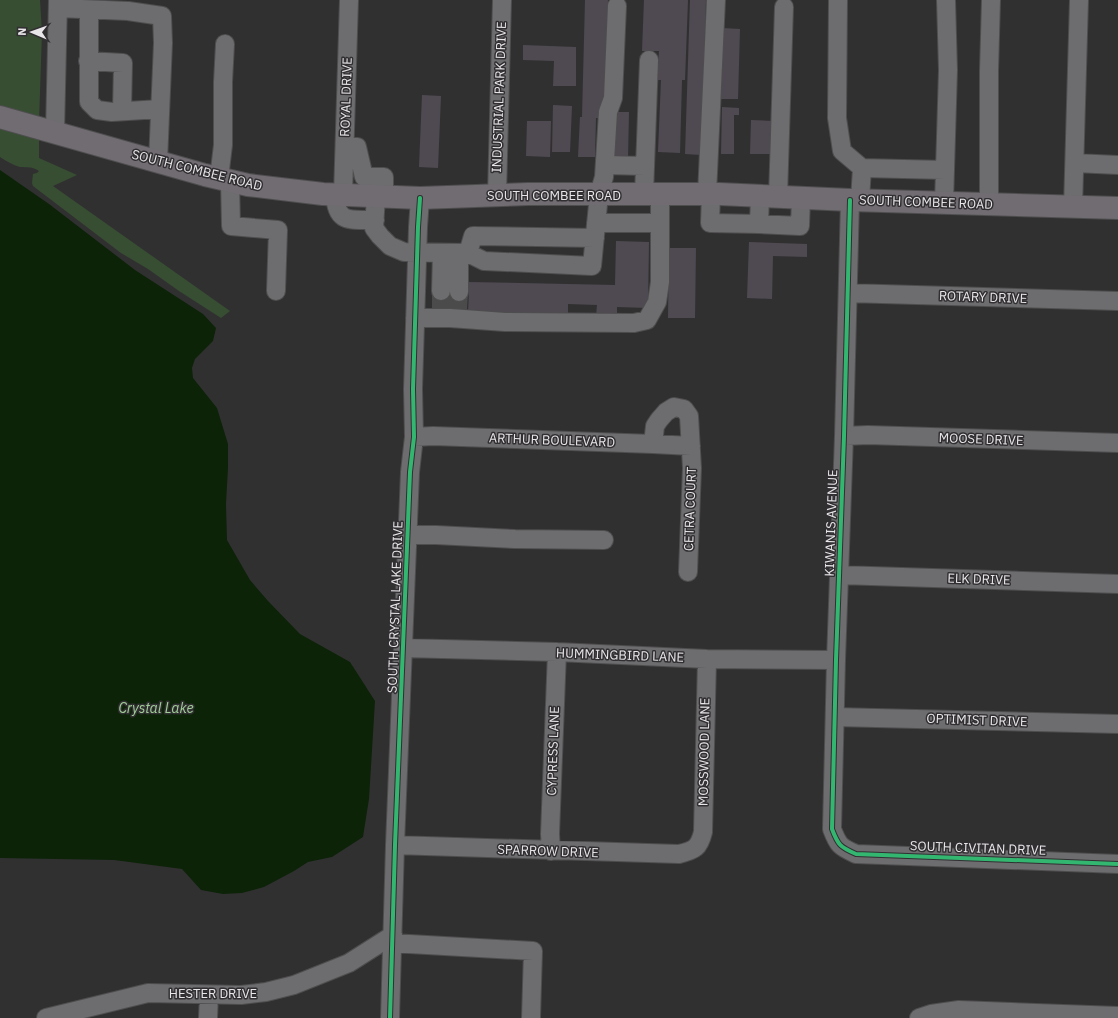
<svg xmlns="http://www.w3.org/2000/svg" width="1118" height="1018" viewBox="0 0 1118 1018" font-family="'IBM Plex Sans',sans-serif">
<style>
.green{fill:#374e33}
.water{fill:#0c2308}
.building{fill:#4f4a51}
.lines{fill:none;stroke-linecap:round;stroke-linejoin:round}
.minor-tunnel{stroke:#4c4b4c;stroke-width:18;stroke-dasharray:18 9;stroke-linecap:butt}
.minor-casing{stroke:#4f4e4f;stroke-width:20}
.major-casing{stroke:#4f4e4f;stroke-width:24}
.minor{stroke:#6d6c6e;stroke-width:18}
.major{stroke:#716c72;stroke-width:22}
.cycleway-casing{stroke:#312f32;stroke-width:6}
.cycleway{stroke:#33b770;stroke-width:4}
.labels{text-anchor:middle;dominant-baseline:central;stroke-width:3;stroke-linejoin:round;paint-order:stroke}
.street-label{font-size:13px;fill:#e8e6e8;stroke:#312f32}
.water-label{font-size:14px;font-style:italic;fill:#9fce96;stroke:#312f32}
</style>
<rect width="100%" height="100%" fill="#313031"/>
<path class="green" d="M0,0H40L42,32L39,122L0,111Z
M0,124L39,135V158L77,175L53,186L230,311L221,318L179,291L148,269L121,253L33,186L32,183L33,174L37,173L39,171C32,166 28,168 20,167C13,165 6,161 0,157Z"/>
<path class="water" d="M0,170L49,204L135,270L203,314L216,328L213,341L195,359L192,368L193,378L217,408L228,444V468L226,504L227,540L250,580L268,601L300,634L350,662L375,701L369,799L363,837L332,857L308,862L294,871L264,887L242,893L223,894L201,890L182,869L114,860L0,858Z"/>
<path class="building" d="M585,0H608L604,118H596L595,157H578L580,117H582Z
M644,0H688L685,80H682L680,153L658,152L661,80H657L659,51H642Z
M690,0H706L701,155L685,154Z
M722,28L740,29L738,99H720Z
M523,45L576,47V86H553L554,61L523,60Z
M422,95L441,96L438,168L419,167Z
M553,105L572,106L570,152H552Z
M722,107L739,108V115H734V154H721Z
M615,112H629L628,158L613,157Z
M751,120L774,121L773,154H750Z
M527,121H551L550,157L526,156Z
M616,241L649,242L648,308L617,307V318L596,317L597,305L568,304V316L468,313L469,290H466L467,282L615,285Z
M749,242L807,244V257L773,256L772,299L747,298Z
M669,248H696L695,318H668Z
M444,287L459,292V309H437V290Z"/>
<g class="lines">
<path class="minor-tunnel" d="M441,308V291
M458,309L459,292"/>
<defs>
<path id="minor" d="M838,0L837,118L842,151L862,168L860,200
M58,8L128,11L162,16L163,43L158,162
M89,10V102L97,110L112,112L160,109
M88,61L123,63L122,111
M55,133L58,0
M345,146L357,147L364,177H384V196
M1075,163L1118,165
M605,165L645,166
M862,168L945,170
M219,178L223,145V82L225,44
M230,181L231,226L278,230L276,291
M335,194C336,225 351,219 375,220
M644,194L649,60
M707,194L716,0
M711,194L710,223L759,224
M343,195L349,0
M497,195L502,0
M376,196L374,228L380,236L390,246L404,252L468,253L484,261L592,266L599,194L604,177L608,112L613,98L617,6
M760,196L759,224L800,226L801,198
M778,197L784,7
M850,200L844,436L836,660L832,829C838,845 840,847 856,854L1118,864
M944,203L948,70L946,0
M989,204V71L991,0
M1073,207L1079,0
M596,223H660
M468,253L473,236L595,238
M441,291L442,253
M459,292V253
M848,293L1118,301
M415,318H450L505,322L634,323L647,320L657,302L660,282V194
M844,436L868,435L1118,443
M414,437L433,436L653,444L691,446
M653,444L655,426L659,420L666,412L674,407L684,409L689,416L692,468L688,572
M408,535H436L515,539L604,540
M840,575L1118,584
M403,648L557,652L707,659L836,660
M835,717L1118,724
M395,845L679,854C695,850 699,848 703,832L707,659
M551,851L550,834L557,652
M392,943L533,951L531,1018
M46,1018L148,993L241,995L266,992L294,985L349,963L393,935
M208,1018L209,995
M390,1018L395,845L410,472L414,437L413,389L418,227L420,198
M919,1018L931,1014L959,1010L1118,1016"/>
<path id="major" d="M0,117L205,175L248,185L323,194L420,198L528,194H719L850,200L1118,208"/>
</defs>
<use href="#minor" class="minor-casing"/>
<use href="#major" class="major-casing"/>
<use href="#minor" class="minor"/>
<use href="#major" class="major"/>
<defs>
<path id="cycleway" d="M850,200L844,436L836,660L832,829C838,845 840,847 856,854L1118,864
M390,1018L395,845L410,472L414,437L413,389L418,227L420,198"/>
</defs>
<use href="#cycleway" class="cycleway-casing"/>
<use href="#cycleway" class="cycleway"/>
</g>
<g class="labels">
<g class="street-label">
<text transform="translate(346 97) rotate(-88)">ROYAL DRIVE</text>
<text transform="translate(499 97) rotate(-88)">INDUSTRIAL PARK DRIVE</text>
<text transform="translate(197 170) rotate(14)">SOUTH COMBEE ROAD</text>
<text x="554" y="195">SOUTH COMBEE ROAD</text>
<text transform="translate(926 202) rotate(2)">SOUTH COMBEE ROAD</text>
<text transform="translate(983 297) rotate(2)">ROTARY DRIVE</text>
<text transform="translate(981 439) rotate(2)">MOOSE DRIVE</text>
<text transform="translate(552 440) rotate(2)">ARTHUR BOULEVARD</text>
<text transform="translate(690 509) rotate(-88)">CETRA COURT</text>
<text transform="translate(831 523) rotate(-88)">KIWANIS AVENUE</text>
<text transform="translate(979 579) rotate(2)">ELK DRIVE</text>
<text transform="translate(395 607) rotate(-88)">SOUTH CRYSTAL LAKE DRIVE</text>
<text transform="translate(620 655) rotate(2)">HUMMINGBIRD LANE</text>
<text transform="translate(977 720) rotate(2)">OPTIMIST DRIVE</text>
<text transform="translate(553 751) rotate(-88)">CYPRESS LANE</text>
<text transform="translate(704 752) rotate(-89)">MOSSWOOD LANE</text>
<text transform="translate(978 848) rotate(2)">SOUTH CIVITAN DRIVE</text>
<text transform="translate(548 851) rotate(2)">SPARROW DRIVE</text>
<text x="213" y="993">HESTER DRIVE</text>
</g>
<g class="water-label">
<text x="156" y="708">Crystal Lake</text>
</g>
</g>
<g transform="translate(32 32) rotate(272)" stroke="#312f32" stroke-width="3" paint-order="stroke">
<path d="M0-3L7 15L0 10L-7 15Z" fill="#e8e6e8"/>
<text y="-6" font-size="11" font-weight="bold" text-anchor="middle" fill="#e8e6e8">N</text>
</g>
</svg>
